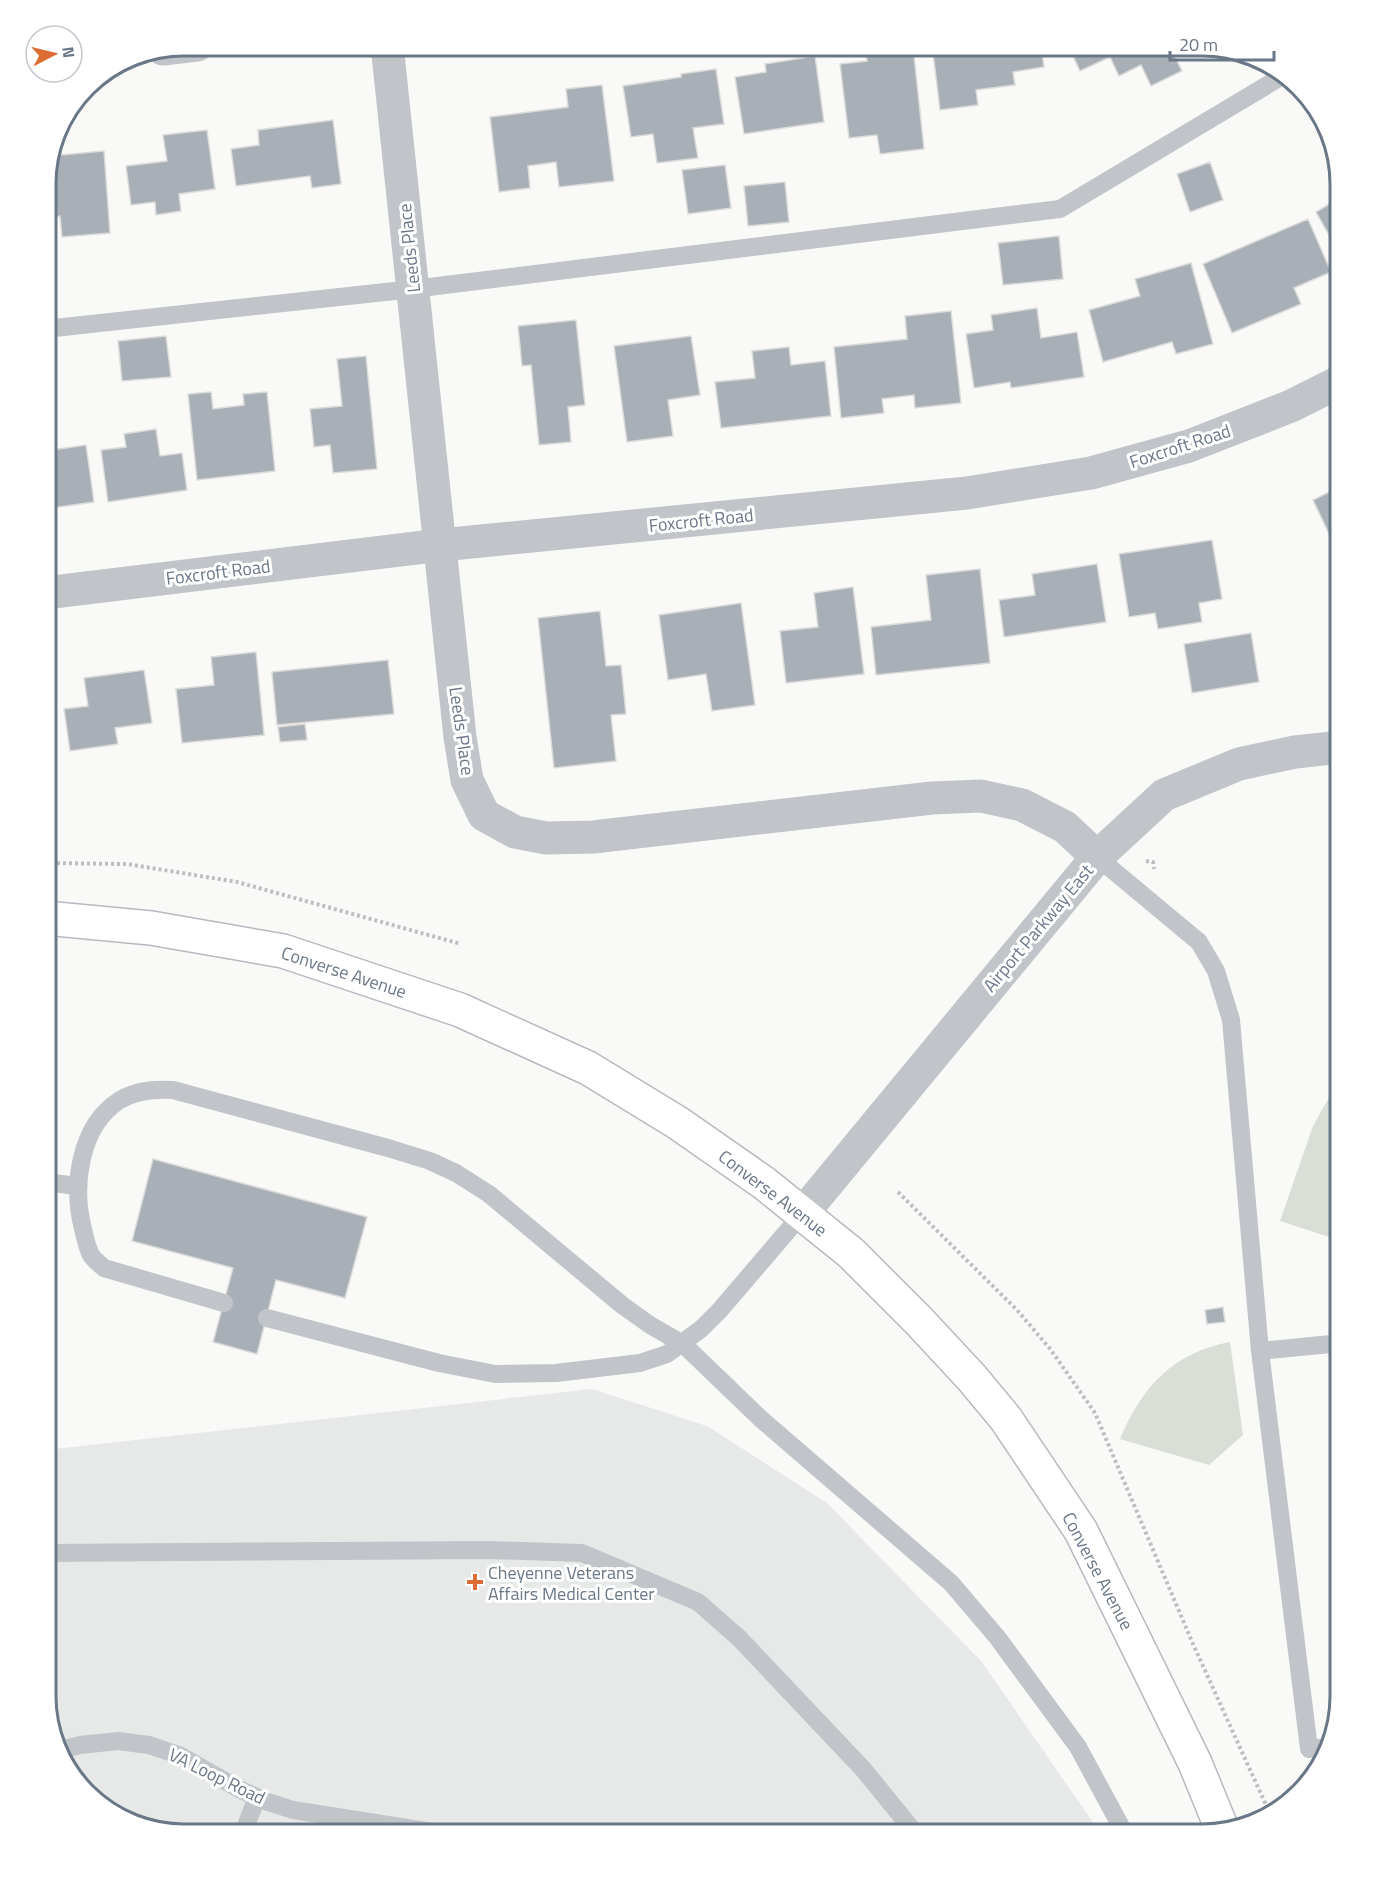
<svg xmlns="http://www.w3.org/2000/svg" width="1386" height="1879" viewBox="0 0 1386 1879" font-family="'Titillium Web',sans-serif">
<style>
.built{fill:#e7e9e9}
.green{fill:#d9ded7}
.building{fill:#a8afb7;stroke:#dbdcda;stroke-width:1.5}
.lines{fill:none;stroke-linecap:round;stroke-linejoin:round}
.secondary-casing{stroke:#b6bac0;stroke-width:36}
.path{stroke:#bcbec1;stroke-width:4;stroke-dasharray:3 3;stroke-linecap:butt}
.service{stroke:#c1c5c9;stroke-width:18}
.minor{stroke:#c1c5c9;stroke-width:33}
.tertiary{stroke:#c1c5c9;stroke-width:33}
.secondary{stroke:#fff;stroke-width:33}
.poi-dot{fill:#dc6e35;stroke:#fff;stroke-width:2}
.labels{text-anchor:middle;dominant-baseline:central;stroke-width:6;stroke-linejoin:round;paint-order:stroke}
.street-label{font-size:18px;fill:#6a7787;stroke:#fff}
.poi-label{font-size:18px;fill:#6a7787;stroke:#fff;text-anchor:start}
.rim{fill:none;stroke:#6a7787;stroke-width:3}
</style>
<rect width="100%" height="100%" fill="#f9faf8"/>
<path class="built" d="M592,1389L707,1426L827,1503L982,1662L1101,1834H174L114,1815L64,1765L45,1696V1450Z"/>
<path class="green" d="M1341,1076V1241L1280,1221L1313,1126Z
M1230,1342L1243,1435L1209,1465L1120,1439C1142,1387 1172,1353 1230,1342Z"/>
<path class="building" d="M932,45H1041L1044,67L1013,72L1015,85L976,90L978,105L940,110Z
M1068,45H1169L1182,71L1151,86L1141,65L1119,76L1110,57L1080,71Z
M913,46L924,149L880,154L877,135L849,138L840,64L867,61L866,51Z
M815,56L824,122L744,134L735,77L766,72L765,64Z
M716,69L724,124L693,128L698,158L657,163L653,134L631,137L623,86L681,77V74Z
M602,85L614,181L559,187L556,162L528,166L530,188L499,192L490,117L568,107L566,89Z
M333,120L341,184L312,188L310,176L236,186L231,149L259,145L258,130Z
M207,130L215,189L179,194L181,211L156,215L155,202L131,205L126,166L167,161L163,135Z
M104,151L110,233L62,237L60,216L45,218V174L50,156Z
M1210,162L1223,200L1190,212L1177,174Z
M725,165L731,208L688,214L682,170Z
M785,182L789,222L748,226L744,186Z
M1341,197V256L1316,212Z
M1308,219L1331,272L1294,288L1301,304L1232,333L1203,264Z
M1059,236L1063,279L1003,285L998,243Z
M1191,263L1213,344L1176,354L1172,342L1103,362L1089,310L1140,296L1135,279Z
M1037,308L1041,338L1077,332L1084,377L1011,388L1010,382L974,388L966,334L993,330L991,315Z
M951,311L961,403L915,408L914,395L882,399L884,413L841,418L834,347L907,339L905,316Z
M576,320L585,405L568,407L571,442L539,445L531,365L522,366L518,326Z
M166,336L171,377L122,381L118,341Z
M691,336L700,395L668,400L673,436L627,442L614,346Z
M789,347L791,365L825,361L831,416L721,428L715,382L755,378L752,351Z
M366,356L377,469L333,473L330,445L314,447L310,409L342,406L337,359Z
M211,392L213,409L244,405L243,394L267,392L275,471L197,480L188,394Z
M156,429L160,456L182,453L187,490L108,502L101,450L126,447L124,434Z
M86,445L94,502L45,509V451Z
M1341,486V556L1340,557L1313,500Z
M1212,540L1222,599L1199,603L1202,622L1158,629L1155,613L1129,617L1119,554Z
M1097,564L1106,622L1004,637L999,600L1035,595L1032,574Z
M980,569L990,663L876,675L871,627L931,620L926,575Z
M853,587L864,674L786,683L780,631L818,627L814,593Z
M741,603L755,705L712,711L706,674L668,680L659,615Z
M600,611L606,666L621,665L626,714L611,715L616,761L554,768L538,618Z
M1251,633L1259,682L1192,693L1184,644Z
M256,652L264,735L182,743L176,689L214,685L211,657Z
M388,660L394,714L277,725L272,672Z
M144,670L152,723L115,728L118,744L70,751L64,709L88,706L84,678Z
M305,724L307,740L280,742L278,727Z
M153,1159L367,1217L345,1298L276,1280L257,1354L213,1342L233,1268L132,1241Z
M1223,1307L1225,1322L1207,1324L1205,1310Z"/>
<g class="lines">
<defs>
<path id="secondary" d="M45,918L151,928L283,951L460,1010L588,1068L678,1123L764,1183L851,1253L919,1321L972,1378L1006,1419L1081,1531L1195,1763L1222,1829"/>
</defs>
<use href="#secondary" class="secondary-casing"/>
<path class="path" d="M1146,861L1153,862L1154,869
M45,863L127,864L237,882L461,944
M898,1192L1017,1310L1051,1350L1095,1413L1193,1644L1271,1816"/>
<path class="service" d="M45,329L413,289L1060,209L1284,75
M1097,857L1199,942L1216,971L1231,1020L1260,1351L1309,1749L1327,1747
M45,1182L77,1186
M224,1303L104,1268C100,1264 94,1260 91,1255C87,1248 85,1237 83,1229C72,1186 79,1126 120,1100C137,1090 155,1089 173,1090L388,1148L430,1161L456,1173L489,1194L622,1305L650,1325L683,1344L761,1419L951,1583L997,1637L1078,1747L1125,1834
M267,1318L439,1363L495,1374L556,1373L640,1363L667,1354L701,1329L720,1310L803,1213
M1260,1351L1341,1343
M45,1553L489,1550L582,1553L698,1602L739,1638L863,1769L916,1834
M60,1750L80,1745L118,1741L149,1745L181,1756L239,1789L265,1801L293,1810L445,1834
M243,1834L257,1797"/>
<path class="minor" d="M387,45L460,737L467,780L484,815L515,832L546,838L593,837L932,798L981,796L1022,805L1065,827L1097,857
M163,49L197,45
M45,593L441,545L967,493L1091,473L1189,446L1291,406L1341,381"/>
<path class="tertiary" d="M803,1213L1097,857L1164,795L1239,764L1295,752L1341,747"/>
<use href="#secondary" class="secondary"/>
</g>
<path class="poi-dot" d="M472 1573h6v6h6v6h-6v6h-6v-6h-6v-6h6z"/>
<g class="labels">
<g class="street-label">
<text transform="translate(409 248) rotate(-96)">Leeds Place</text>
<text transform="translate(1180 446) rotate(-18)">Foxcroft Road</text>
<text transform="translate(701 520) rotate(-6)">Foxcroft Road</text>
<text transform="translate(218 572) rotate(-7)">Foxcroft Road</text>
<text transform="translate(462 731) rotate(82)">Leeds Place</text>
<text transform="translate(1038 928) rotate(-50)">Airport Parkway East</text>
<text transform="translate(344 972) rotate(18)">Converse Avenue</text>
<text transform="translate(773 1193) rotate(37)">Converse Avenue</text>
<text transform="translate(1098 1571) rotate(62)">Converse Avenue</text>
<text transform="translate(217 1776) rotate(26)">VA Loop Road</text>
</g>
<g class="poi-label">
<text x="488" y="1572">Cheyenne Veterans<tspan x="488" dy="21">Affairs Medical Center</tspan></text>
</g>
</g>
<path d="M0 0H1386V1879H0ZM184 56H1202A128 128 0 0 1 1330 184V1696A128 128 0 0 1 1202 1824H184A128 128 0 0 1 56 1696V184A128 128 0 0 1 184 56Z" fill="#fff" fill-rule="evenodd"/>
<path class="rim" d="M184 56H1202A128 128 0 0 1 1330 184V1696A128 128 0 0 1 1202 1824H184A128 128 0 0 1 56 1696V184A128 128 0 0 1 184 56Z"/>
<g transform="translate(54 54) rotate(83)"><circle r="28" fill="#ffffff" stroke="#c3c9cf" stroke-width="1.5"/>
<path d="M0-4.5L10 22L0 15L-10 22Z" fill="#dc6e35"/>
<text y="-9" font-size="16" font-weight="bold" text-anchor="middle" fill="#6a7787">N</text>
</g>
<path d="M1170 51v9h104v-9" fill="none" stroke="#6a7787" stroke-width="3"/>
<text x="1179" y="51" font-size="18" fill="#6a7787" stroke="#ffffff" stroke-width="4.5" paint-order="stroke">20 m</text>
</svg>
